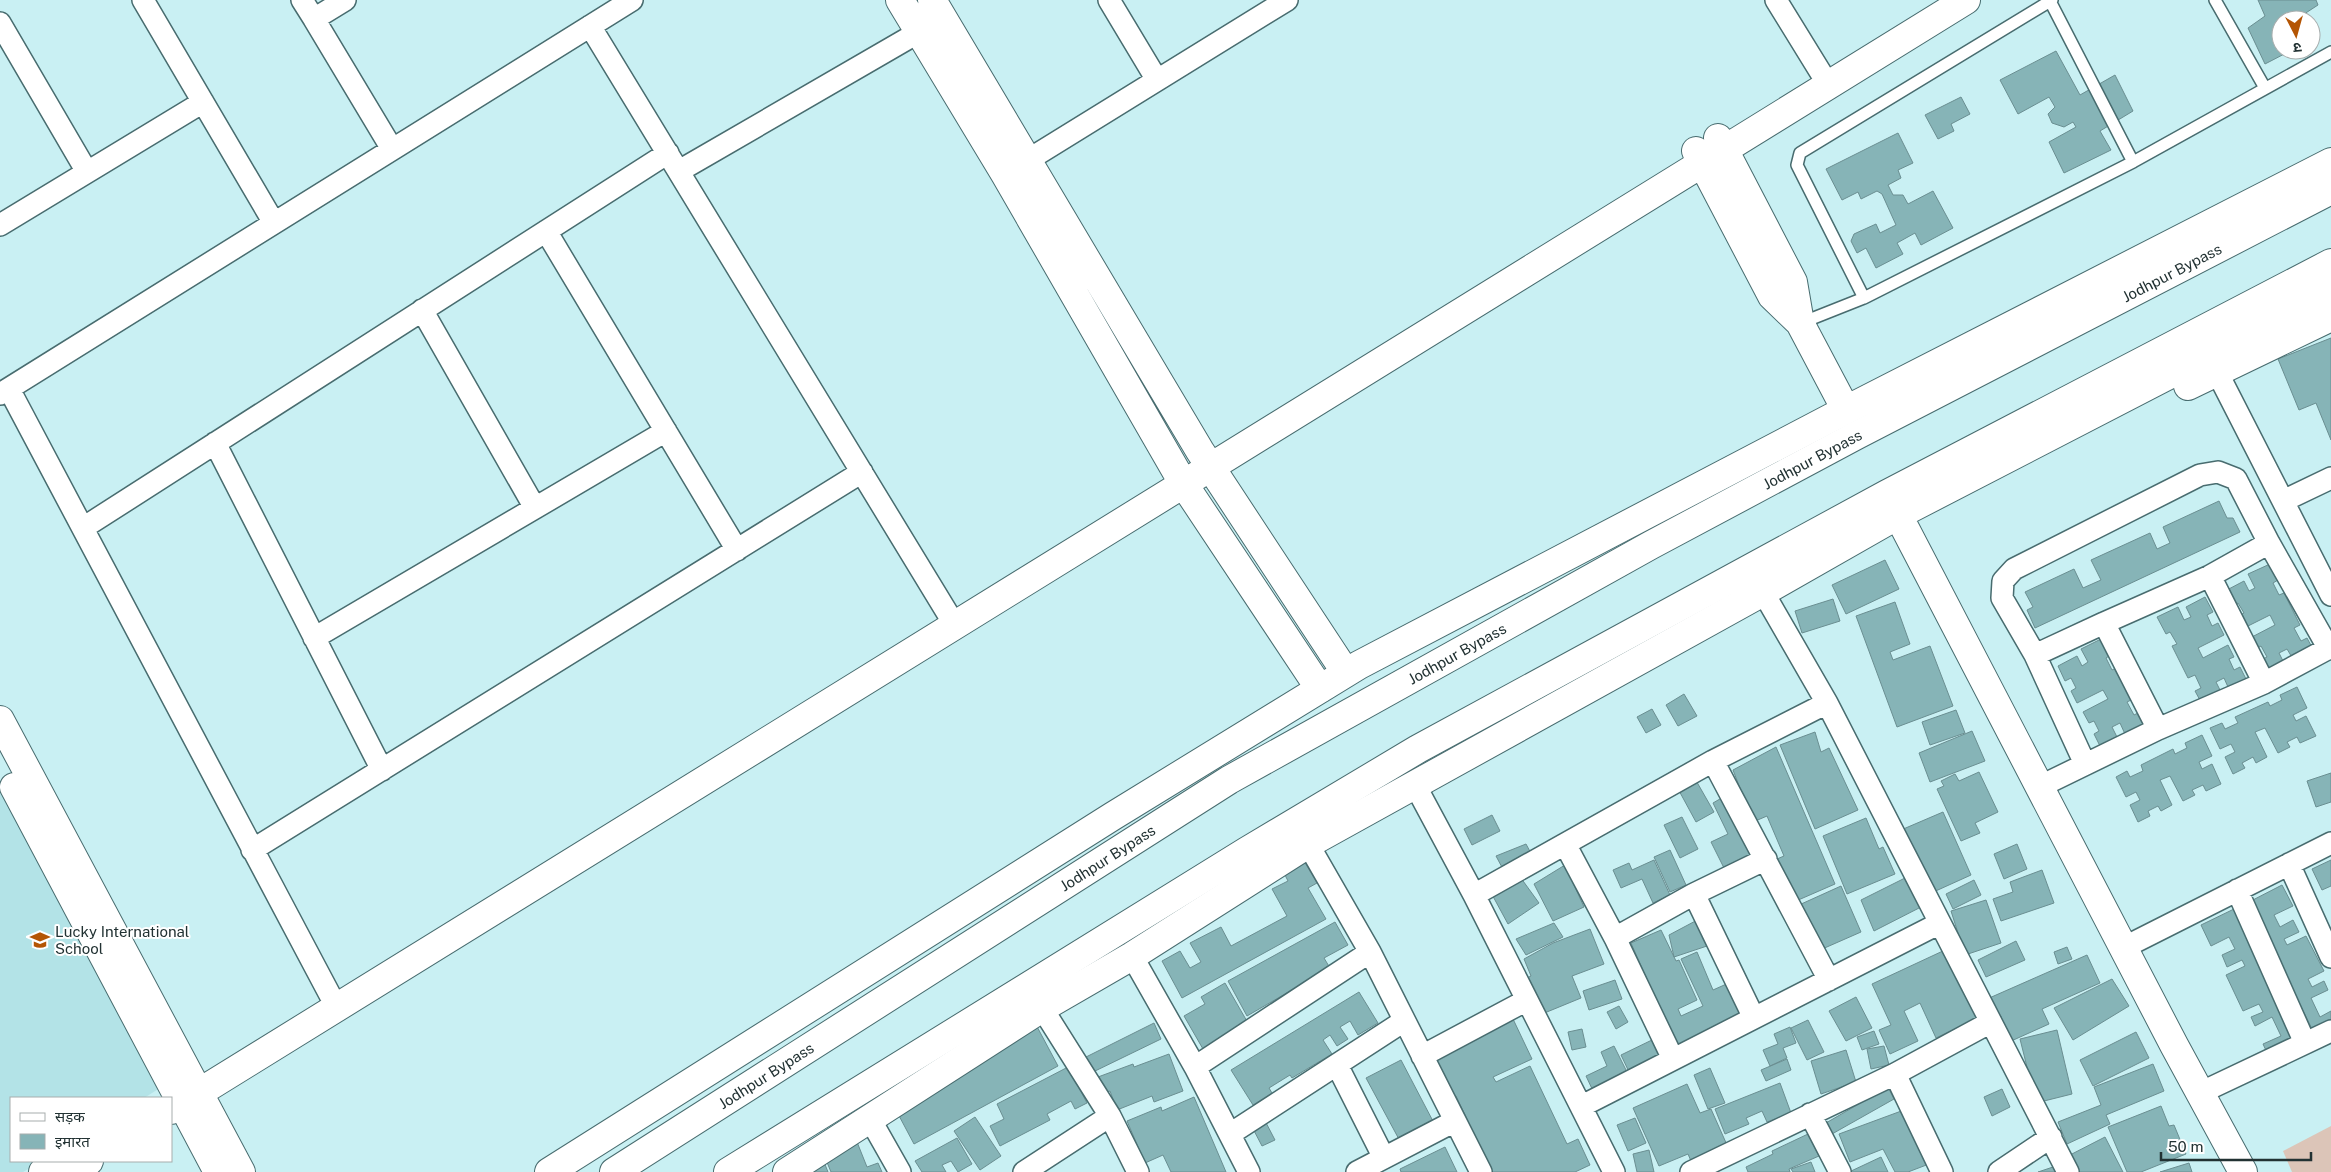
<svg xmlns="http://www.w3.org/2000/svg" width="2331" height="1172" viewBox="0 0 2331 1172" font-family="'Public Sans','Noto Sans Devanagari',sans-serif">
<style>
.built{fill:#b3e3e7}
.green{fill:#dcc5b8}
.building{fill:#86b4b7;stroke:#6a8e91}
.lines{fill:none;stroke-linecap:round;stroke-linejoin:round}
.lane-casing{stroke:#486c6f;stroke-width:14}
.street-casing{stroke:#486c6f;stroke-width:24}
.secondary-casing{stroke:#486c6f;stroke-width:30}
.highway-casing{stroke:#486c6f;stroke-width:30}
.lane{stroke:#fff;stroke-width:11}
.street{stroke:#fff;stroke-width:21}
.secondary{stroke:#fff;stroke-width:28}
.highway{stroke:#fff;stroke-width:28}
.labels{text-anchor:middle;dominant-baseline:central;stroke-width:4;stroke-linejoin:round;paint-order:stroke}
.street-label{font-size:15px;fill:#223233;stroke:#fff}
.poi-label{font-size:15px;fill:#223233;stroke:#fff;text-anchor:start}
</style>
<rect width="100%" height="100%" fill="#c9f0f3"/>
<path class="built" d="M0,791L160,1088L144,1098H11V1161H42L23,1172H0Z"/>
<path class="green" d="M2331,1126V1172H2292L2283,1151Z"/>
<path class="building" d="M2258,0H2316L2318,5L2295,20H2281V50H2292L2265,64L2248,28L2265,16Z
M2056,51L2080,95L2115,75L2133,111L2100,131L2111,150L2064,173L2049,142L2076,127L2073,122L2064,127L2052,123L2048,114L2055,107L2049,97L2018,114L2000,80Z
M1961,97L1970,114L1951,124L1954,131L1938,139L1925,115Z
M1898,133L1913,163L1898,170L1901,178L1888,185L1893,195H1903L1908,204L1933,191L1953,228L1921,245L1915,233L1897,243L1903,254L1876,268L1866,248L1857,253L1851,241L1854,234L1876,224L1880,233L1896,225L1882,194L1877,191L1861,199L1858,192L1842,200L1826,169Z
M2331,338V440L2316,403L2299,410L2278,359Z
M2219,501L2227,518H2233L2240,532L2035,628L2027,610L2033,607L2025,592L2074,569L2083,588L2101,580L2091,560L2150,533L2157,549L2170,543L2163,527Z
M1885,560L1899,589L1846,614L1832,585Z
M2270,564L2278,580L2273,583L2279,595L2284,593L2300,625L2294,628L2301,641L2307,638L2313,649L2293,659L2287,649L2279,653L2284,663L2267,671L2261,660L2267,657L2261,646L2256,649L2250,638L2275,625L2270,615L2244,628L2238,616L2244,613L2238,603L2233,606L2225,591L2244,581L2249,591L2255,588L2248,574Z
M2205,597L2213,612L2207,615L2212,626L2218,623L2224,635L2198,648L2203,658L2228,645L2234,657L2229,659L2234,670L2240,667L2246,679L2228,687L2224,678L2216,682L2221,692L2201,702L2195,691L2201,688L2195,675L2188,678L2172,646L2177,644L2170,632L2166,634L2157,617L2178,607L2184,620L2191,617L2186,607Z
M1833,599L1840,621L1802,633L1795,611Z
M1895,602L1910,644L1890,652L1893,660L1930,646L1953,706L1897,727L1856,616Z
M2103,638L2111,655L2106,658L2112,670L2116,668L2133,699L2127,702L2134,715L2140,712L2146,723L2125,734L2120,723L2112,727L2117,737L2100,746L2094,734L2099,731L2094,721L2089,723L2083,712L2108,699L2103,690L2077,703L2071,691L2076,688L2071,678L2065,681L2058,666L2077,656L2082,666L2088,662L2081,649Z
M2297,687L2307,708L2293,715L2296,721L2306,716L2316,736L2300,743L2297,737L2287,742L2290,747L2278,753L2265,728L2255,732L2267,757L2256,763L2253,757L2242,763L2245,768L2233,774L2225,757L2235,752L2231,744L2220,749L2210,728L2222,723L2225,729L2238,723L2235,717L2268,702L2270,706L2282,700L2280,695Z
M1684,694L1697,716L1678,726L1666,705Z
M1652,709L1661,725L1646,733L1637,717Z
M1956,710L1965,733L1930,745L1922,722Z
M1972,731L1985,761L1930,782L1919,753Z
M1815,732L1821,752L1829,748L1858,810L1815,829L1780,745Z
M2202,735L2212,756L2199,762L2202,769L2212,764L2221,784L2206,791L2203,785L2192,790L2195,795L2183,801L2170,776L2160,780L2172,805L2161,811L2158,806L2148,811L2150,816L2138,822L2130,805L2140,800L2136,792L2126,797L2116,777L2127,771L2130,777L2143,771L2141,765L2173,749L2175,754L2187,748L2185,743Z
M1776,747L1835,884L1796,901L1777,859L1784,856L1767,816L1753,822L1733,770Z
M1979,772L1998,812L1975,823L1980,833L1961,841L1937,789L1944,786L1941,781L1955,774L1959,781Z
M2331,773V802L2316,807L2307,781Z
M1694,777L1714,812L1696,822L1677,787Z
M1725,796L1755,855L1725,870L1711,842L1728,834L1713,803Z
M1943,812L1971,875L1929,894L1901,830Z
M1492,815L1500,831L1472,845L1464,829Z
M1682,817L1698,849L1680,858L1664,825Z
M1866,818L1879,849L1883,847L1895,874L1847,894L1823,836Z
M1526,844L1533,857L1504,871L1496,856Z
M2017,844L2027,869L2004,879L1994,854Z
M1670,850L1686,885L1670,892L1654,857Z
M1654,860L1670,895L1653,903L1642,879L1621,888L1613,870L1629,863L1632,870Z
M2331,860V886L2322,890L2312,869Z
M1304,861L1317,883L1308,888L1326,919L1182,998L1162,961L1180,951L1190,968L1201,962L1190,943L1221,927L1231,946L1287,916L1272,889L1288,881L1284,873Z
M1565,865L1584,907L1553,921L1534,884Z
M2042,870L2054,903L2001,921L1993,899L2013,892L2010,882Z
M1518,874L1539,903L1508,924L1489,889Z
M1905,878L1921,907L1874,931L1861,900Z
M1974,880L1981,895L1953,909L1946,894Z
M2282,885L2293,906L2274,915L2280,927L2293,920L2299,932L2284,939L2287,945L2306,936L2324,971L2308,979L2312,987L2324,981L2328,990L2311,998L2320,1017L2331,1011V1027L2315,1035L2249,902Z
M1841,886L1861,932L1820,950L1799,905Z
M1986,900L2001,943L1965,955L1951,911Z
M2234,909L2300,1043L2269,1057L2263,1044L2281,1036L2272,1017L2255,1026L2251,1017L2263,1012L2259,1004L2243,1011L2226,975L2245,966L2242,960L2227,967L2222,955L2235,949L2229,937L2211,946L2201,925Z
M1701,918L1707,946L1674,957L1669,935Z
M1335,922L1348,945L1324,958L1330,968L1247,1016L1228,981Z
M1554,923L1563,937L1526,955L1516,939Z
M1590,929L1604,964L1572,976L1581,998L1542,1014L1527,978L1531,976L1524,959L1553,943Z
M1661,930L1676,961L1679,960L1697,1000L1678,1009L1681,1016L1703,1006L1681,959L1697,952L1713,990L1731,982L1747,1018L1677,1048L1631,943Z
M2016,941L2025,960L1986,977L1978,960Z
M2067,947L2072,959L2058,964L2054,952Z
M1945,950L1977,1018L1936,1038L1920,1003L1904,1011L1918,1041L1890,1054L1879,1030L1891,1025L1872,984Z
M2087,955L2100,983L2042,1009L2049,1024L2009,1042L1987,999Z
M2112,979L2129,1006L2073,1040L2054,1008Z
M1615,980L1622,999L1589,1010L1583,991Z
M1225,983L1248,1023L1203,1049L1184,1016L1205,1004L1201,997Z
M1359,992L1378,1023L1358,1035L1350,1021L1340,1027L1348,1039L1337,1046L1330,1035L1323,1040L1332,1054L1292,1078L1290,1075L1269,1088L1272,1093L1253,1105L1231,1070Z
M1856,997L1872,1028L1846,1041L1829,1011Z
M1619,1006L1628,1022L1616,1029L1607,1012Z
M1513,1019L1532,1059L1493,1077L1496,1082L1530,1066L1567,1144L1578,1139L1590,1165L1575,1172H1492L1456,1096L1453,1097L1434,1056Z
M1808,1020L1824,1052L1807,1060L1791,1028Z
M1034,1021L1058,1066L914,1144L897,1112Z
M1154,1023L1161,1039L1093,1072L1086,1057Z
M1790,1027L1796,1043L1783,1048L1787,1058L1770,1066L1763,1050L1778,1044L1774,1034Z
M1582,1029L1586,1047L1572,1050L1568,1032Z
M2057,1030L2072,1094L2036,1103L2020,1039Z
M1874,1031L1879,1044L1862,1050L1857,1037Z
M2136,1032L2149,1058L2093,1086L2080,1060Z
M1654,1039L1663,1057L1630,1074L1621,1055Z
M1614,1046L1629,1076L1594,1093L1586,1076L1607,1066L1601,1052Z
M1884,1046L1889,1065L1871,1069L1867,1049Z
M1846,1050L1856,1082L1821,1094L1811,1061Z
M1169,1054L1183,1091L1154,1102L1152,1096L1117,1110L1110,1091L1105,1093L1098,1077L1133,1064L1134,1067Z
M1787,1059L1791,1070L1766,1081L1761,1070Z
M1401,1060L1435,1125L1401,1143L1366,1078Z
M2153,1064L2164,1091L2106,1115L2110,1124L2067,1144L2058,1122L2101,1105L2094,1087Z
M1068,1067L1087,1103L1075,1109L1071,1101L1047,1114L1050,1120L1000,1146L990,1126L1004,1119L997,1104Z
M1710,1068L1725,1103L1708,1109L1694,1075Z
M1780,1083L1791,1113L1767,1122L1762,1111L1746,1118L1749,1124L1725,1134L1715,1109Z
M1687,1084L1700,1113L1711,1109L1727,1145L1691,1161L1688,1154L1659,1166L1633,1108Z
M1888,1087L1894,1099L1832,1134L1826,1123Z
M2002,1089L2010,1107L1992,1116L1984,1097Z
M1194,1097L1226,1172H1171L1163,1155L1145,1163L1127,1121L1161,1107L1162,1111Z
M2161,1106L2169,1126L2174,1125L2186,1154L2141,1172H2127L2108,1127Z
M1904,1110L1929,1164L1908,1172H1895L1883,1149L1850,1162L1839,1134Z
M975,1117L1001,1156L980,1170L954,1131Z
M1263,1117L1275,1140L1262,1146L1250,1123Z
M1635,1118L1646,1143L1628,1151L1617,1125Z
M1808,1134L1819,1156L1789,1169L1790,1172H1748L1746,1167L1773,1154L1772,1151Z
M2105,1137L2123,1172H2075L2068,1156Z
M957,1138L972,1164L958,1172L951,1161L942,1165L946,1172H922L915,1161Z
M857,1142L867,1167L878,1163L882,1172H831L824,1155Z
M1445,1147L1457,1172H1401L1400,1169Z
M1649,1150L1654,1172H1637L1633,1154Z
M822,1157L828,1172H788Z
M1881,1157L1888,1172H1849Z
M1811,1162L1815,1172H1793L1791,1169Z
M2189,1163L2192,1172H2160Z
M2056,1166L2058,1172H2038Z"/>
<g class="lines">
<defs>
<path id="lane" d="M2052,0L1800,153L1797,165L1864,298L2133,162L2331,52
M2215,0L2265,88
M2050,1L2133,162
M1801,323L1864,298"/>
<path id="street" d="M143,0L274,223
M302,0L314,19
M345,0L314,19L392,149
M1109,0L1157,80
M1776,0L1821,73
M0,23L87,172
M590,26L948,614
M1015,168L1287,0
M679,171L919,32
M0,225L203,102
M546,231L737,550
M422,310L535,508
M2217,372L2331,595
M9,389L330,995
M0,394L632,0
M215,443L382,770
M2283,501L2331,478
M83,528L668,153
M2210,576L2269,543
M1763,592L1827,703L2068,1172
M314,638L666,431
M2035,655L2104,623
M2158,729L2104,623L2210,576L2264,683
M1713,761L1829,980
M2085,764L2035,655L2002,598L2003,581L2014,569L2200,475L2218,472L2236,479L2269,543L2329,649
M1415,785L1474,895L1614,1172
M2039,787L2158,729L2264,683L2331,647
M1308,844L1370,952L1481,1172
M1565,844L1615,938L1673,1059
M252,850L862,472
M2289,864L2331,957
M2237,890L2305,1043
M1694,894L1754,1018
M1474,895L1713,761L1827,703
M1615,938L1694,894L1766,859
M2123,948L2331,843
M1132,956L1195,1067L1249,1172
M1042,1008L1110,1116L1138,1172
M1422,1056L1527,1000
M1337,1065L1384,1158
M1195,1067L1370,952
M1895,1074L1942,1172
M2200,1093L2331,1031
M1582,1106L1940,923
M1810,1114L1840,1172
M870,1119L900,1172
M1230,1134L1404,1021
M1024,1172L1110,1116
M1357,1172L1455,1121
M1691,1172L1895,1074L1991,1022
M1999,1172L2051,1137"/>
<path id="secondary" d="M900,0L1005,174L1183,483L1320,689
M932,0L1200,451L1346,673
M1718,138L1793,282L1800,323
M1696,151L1772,296L1800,323L1846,410
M2188,386L2331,317
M1898,515L2174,1045L2243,1172
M0,720L241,1172
M14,787L218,1172
M171,1110L1966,0
M43,1172L61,1161
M71,1172L89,1161
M549,1172L1113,816L1359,665L1846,410L2331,162
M787,1172L1042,1008L1132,956L1308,844L1763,592L1898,515L2331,291"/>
<g id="highway">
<path id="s1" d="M614,1172L1229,780L1651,545L1857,435L2331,190"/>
<path d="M728,1172L1247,851L1418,749L1887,494L2331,263"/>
</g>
</defs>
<use href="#lane" class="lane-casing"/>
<use href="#street" class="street-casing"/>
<use href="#secondary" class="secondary-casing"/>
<use href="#highway" class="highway-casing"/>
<use href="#lane" class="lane"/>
<use href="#street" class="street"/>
<use href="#secondary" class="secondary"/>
<use href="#highway" class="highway"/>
</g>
<defs>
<symbol id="school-bare" viewBox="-9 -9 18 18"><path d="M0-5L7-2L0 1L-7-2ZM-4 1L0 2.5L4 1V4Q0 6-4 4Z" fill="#b45504" stroke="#fff" stroke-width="2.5" paint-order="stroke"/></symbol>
</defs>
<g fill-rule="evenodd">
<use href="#school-bare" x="26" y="926" width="28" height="28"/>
</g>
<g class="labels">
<g class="street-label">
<text stroke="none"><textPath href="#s1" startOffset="1800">Jodhpur Bypass</textPath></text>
<text stroke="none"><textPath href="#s1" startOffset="1395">Jodhpur Bypass</textPath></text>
<text stroke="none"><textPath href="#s1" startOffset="990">Jodhpur Bypass</textPath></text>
<text stroke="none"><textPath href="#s1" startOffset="585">Jodhpur Bypass</textPath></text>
<text stroke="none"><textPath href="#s1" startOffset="180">Jodhpur Bypass</textPath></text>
</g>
<g class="poi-label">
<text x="55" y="931">Lucky International<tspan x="55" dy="17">School</tspan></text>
</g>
</g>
<rect x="10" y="1097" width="162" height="65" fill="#ffffff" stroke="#a7adad"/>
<rect x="20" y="1113" width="25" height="8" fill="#ffffff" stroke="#a7adad"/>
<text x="55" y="1122" font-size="15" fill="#223233">सड़क</text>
<rect x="20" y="1134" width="25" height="15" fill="#86b4b7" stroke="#a7adad"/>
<text x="55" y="1147" font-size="15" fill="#223233">इमारत</text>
<g transform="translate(2296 35) rotate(174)"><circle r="24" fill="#ffffff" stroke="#a7adad"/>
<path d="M0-4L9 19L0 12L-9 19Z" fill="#b45504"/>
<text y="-8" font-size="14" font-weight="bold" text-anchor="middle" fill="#223233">उ</text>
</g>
<path d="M2161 1152v8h150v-8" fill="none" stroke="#223233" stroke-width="2.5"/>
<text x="2168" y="1152" font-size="15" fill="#223233" stroke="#ffffff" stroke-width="4" paint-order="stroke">50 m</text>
</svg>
